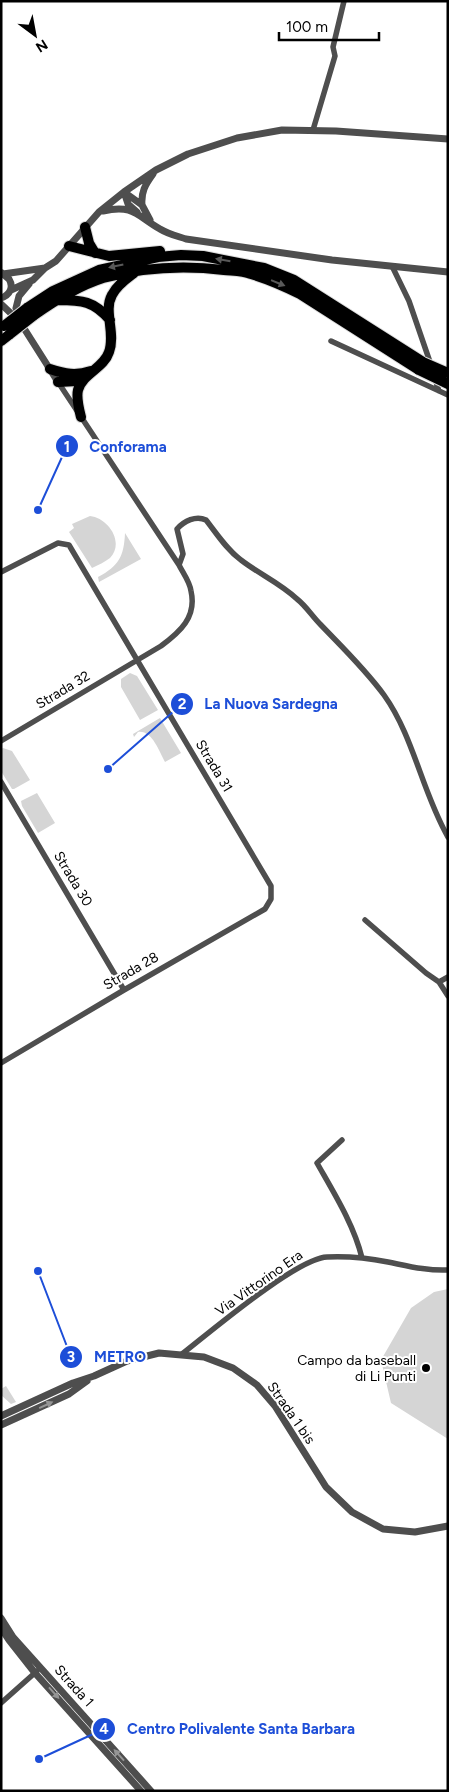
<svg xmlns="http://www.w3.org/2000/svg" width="449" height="1792" viewBox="0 0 449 1792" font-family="Figtree,sans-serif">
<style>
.green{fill:#d5d5d5}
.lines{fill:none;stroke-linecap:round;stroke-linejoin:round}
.trunk-casing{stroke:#dbdbdb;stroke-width:12}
.minor{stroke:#4e4e4e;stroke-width:5.5}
.tertiary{stroke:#4e4e4e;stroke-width:7}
.trunk{stroke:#000;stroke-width:10}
.trunk-bridge-casing{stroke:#dbdbdb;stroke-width:12;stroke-linecap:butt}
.trunk-bridge{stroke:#000;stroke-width:10}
.oneway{fill:#595959}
.oneway2{fill:#959595}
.poi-dot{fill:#000;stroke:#fff;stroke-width:2}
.labels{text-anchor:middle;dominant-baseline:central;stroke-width:4;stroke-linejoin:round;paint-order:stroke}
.street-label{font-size:14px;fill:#000;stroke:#fff}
.poi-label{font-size:14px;fill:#000;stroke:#fff;text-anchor:end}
.leader{fill:none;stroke:#1d4ed8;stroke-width:2}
.callout-dot{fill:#1d4ed8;stroke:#fff;stroke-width:2}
.mark-label{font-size:15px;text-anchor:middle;font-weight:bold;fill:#fff}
.callout-label{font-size:15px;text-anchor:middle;font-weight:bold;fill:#1d4ed8;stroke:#fff;stroke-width:4;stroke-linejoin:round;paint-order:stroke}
</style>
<rect width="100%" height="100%" fill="#fff"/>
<path class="green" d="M90,516C108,518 125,542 110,558C105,562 98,565 92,568L69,532L74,528L72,524Z
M125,533L141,559L99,582L98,577C119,566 124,556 125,533Z
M130,673L137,676L158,710L140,720L121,687V679Z
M160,718L181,753L165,762C159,751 152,730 138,732L134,737L133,734Z
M3,748L12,751L30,780L14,789H12L1,771V749Z
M37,793L55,823L38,833L22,806L21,801Z
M448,1289V1439L391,1403L381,1360L411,1308L434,1292Z
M6,1386L16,1402L11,1404L1,1395V1389Z"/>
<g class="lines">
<defs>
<path id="trunk" d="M85,227L89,243L95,253
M69,246L109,256L160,251
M58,300C82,300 94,301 110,320
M27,308L53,291L99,270L158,257L181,255L203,256L264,268L294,280L423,362
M33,316C54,301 78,286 103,278C144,267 183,265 224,270C233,271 243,271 251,274C268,279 284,286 300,294L419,370
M1,341L10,334
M50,369C65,374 76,376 91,371
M58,382L78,381L84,379
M81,417C79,409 76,398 78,390C83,373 104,368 109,352C116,333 103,311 112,295C117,285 126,279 134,273"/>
</defs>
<use href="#trunk" class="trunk-casing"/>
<path class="minor" d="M313,130L335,56L333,47L344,1
M392,266L409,301L431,365
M331,341L448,395
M435,379L439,391
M179,565L183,554L177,529C184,521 196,515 206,520C217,534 227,550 241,560C259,574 280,583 297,599C306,606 312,616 320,624C342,647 365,669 384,695C414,737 422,792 448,837
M1,572L58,543L69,545L271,886V899L265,909L124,990L1,1063
M1,741L161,646C180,632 197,617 191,591C190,582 183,573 179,565L58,382
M1,782L124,990
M365,920L426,973L439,982L448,996
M439,982L448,977
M342,1140L317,1163C334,1193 354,1225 362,1258
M182,1354C209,1333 297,1258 327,1257C347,1256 368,1258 388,1262C408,1266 427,1271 448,1270
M1,1703L37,1671"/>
<path class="tertiary" d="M124,192L142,205L150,220
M124,192L128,204L137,212
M142,205C141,192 145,185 153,174
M103,211C134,204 137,216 160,229C168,234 177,236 186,239L332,260L448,272
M3,274L45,268
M11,290L33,280L45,268L56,261L99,212L124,192L156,170L188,154L237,138L282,130L336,131L448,139
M1,298C10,295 14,287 9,279L2,273
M1,304L20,322L58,382
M16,308L19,296L29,284
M1,1416L73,1383L94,1376L127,1361L159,1353L204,1357L233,1368L257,1385L275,1406L326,1487L352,1512L383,1529L415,1532L448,1526
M1,1425L69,1394L87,1381
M1,1618L13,1637L151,1791
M1,1628L9,1640L35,1673L141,1791"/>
<use href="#trunk" class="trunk"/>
<defs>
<path id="trunk-bridge" d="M4,326L27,308
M10,334L33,316
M423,362L448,373
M419,370L448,384"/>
</defs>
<use href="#trunk-bridge" class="trunk-bridge-casing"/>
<use href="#trunk-bridge" class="trunk-bridge"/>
</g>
<defs><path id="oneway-solid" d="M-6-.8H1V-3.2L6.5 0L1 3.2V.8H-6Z" transform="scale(1.25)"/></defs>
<g class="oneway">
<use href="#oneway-solid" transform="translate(223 260) rotate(-170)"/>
<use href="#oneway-solid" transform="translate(116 266) rotate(168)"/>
<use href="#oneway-solid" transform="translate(278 283) rotate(22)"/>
</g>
<g class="oneway2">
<use href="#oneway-solid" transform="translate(46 1405) rotate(-25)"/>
<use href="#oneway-solid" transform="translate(54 1693) rotate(48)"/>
<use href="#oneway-solid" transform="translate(119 1755) rotate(-132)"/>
</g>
<circle class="poi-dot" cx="426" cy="1368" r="5"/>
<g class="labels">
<g class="street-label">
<text transform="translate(63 690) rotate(-31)">Strada 32</text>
<text transform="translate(214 766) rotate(59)">Strada 31</text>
<text transform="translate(73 879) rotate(59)">Strada 30</text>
<text transform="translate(131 971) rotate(-30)">Strada 28</text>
<text transform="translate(259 1283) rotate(-35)">Via Vittorino Era</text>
<text transform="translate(291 1413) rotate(55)">Strada 1 bis</text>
<text transform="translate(74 1686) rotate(48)">Strada 1</text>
</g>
<g class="poi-label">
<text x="416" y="1360">Campo da baseball<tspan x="416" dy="16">di Li Punti</tspan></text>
</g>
</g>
<path class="leader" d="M38 510L67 446M108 769L182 704M38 1271L71 1357M39 1759L104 1729"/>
<g class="callout-dot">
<circle cx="38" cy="510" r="5"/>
<circle cx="108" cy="769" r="5"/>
<circle cx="38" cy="1271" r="5"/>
<circle cx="39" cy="1759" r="5"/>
<circle cx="67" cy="446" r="12"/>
<circle cx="182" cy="704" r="12"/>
<circle cx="71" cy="1357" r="12"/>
<circle cx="104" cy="1729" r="12"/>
</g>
<g class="mark-label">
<text x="67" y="452">1</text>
<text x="182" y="709">2</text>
<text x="71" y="1362">3</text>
<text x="104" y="1734">4</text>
</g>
<g class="callout-label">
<text x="128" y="452">Conforama</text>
<text x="271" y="709">La Nuova Sardegna</text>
<text x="120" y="1362">METRO</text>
<text x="241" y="1734">Centro Polivalente Santa Barbara</text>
</g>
<rect width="449" height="1792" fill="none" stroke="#000000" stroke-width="5"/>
<g transform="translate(35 35) rotate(148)" stroke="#ffffff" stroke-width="4" paint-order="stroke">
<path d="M0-4L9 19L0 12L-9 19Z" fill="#000000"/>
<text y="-8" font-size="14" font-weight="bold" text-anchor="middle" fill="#000000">N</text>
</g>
<path d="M279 32v8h100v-8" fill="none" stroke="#000000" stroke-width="2.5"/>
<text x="286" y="32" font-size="15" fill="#000000" stroke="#ffffff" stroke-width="4" paint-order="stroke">100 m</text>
</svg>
